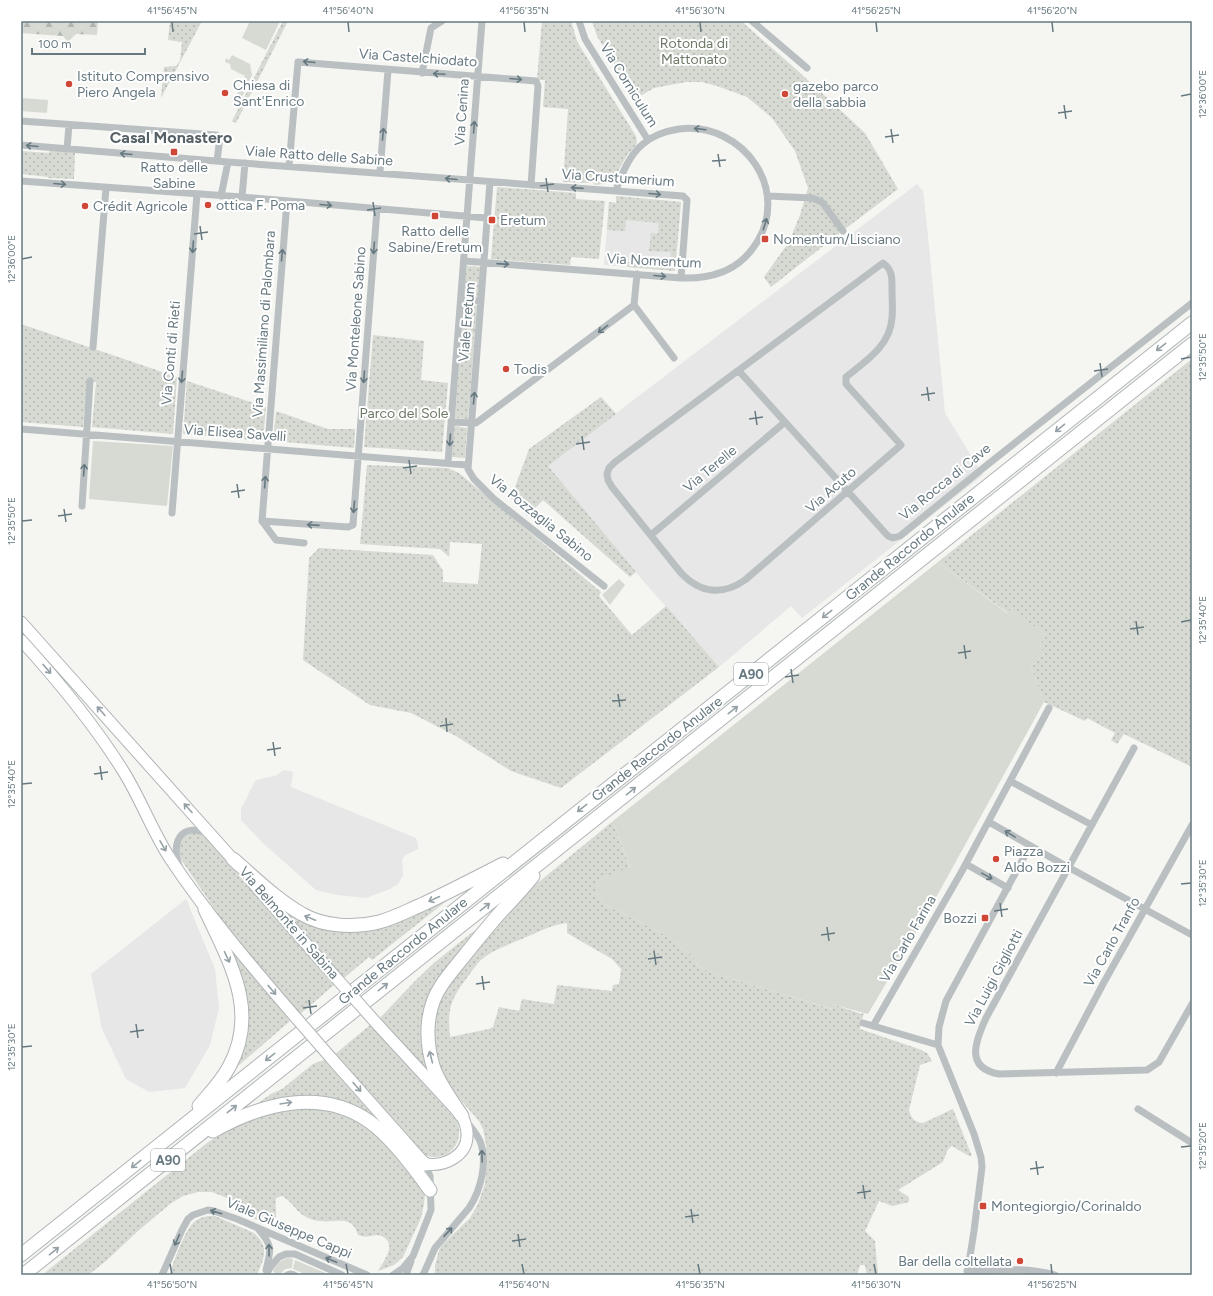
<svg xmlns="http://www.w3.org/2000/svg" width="1213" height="1296" viewBox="0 0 1213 1296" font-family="Figtree,sans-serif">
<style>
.built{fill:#e6e7e6}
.grass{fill:url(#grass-dots);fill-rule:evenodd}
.forest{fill:url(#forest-firs)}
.garden{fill:#d6dad2}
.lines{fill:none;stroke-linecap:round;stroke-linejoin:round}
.major-casing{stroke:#aeb4b6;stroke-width:13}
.highway-casing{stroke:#b0b5b7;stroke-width:15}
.minor{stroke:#bac0c2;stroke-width:7}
.major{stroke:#fff;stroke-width:11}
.highway{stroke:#fff;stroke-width:13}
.major-bridge-casing{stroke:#aeb4b6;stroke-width:13;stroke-linecap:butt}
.major-bridge{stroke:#fff;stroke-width:11}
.oneway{stroke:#677980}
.oneway2{stroke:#95a1a6}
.ticks{fill:none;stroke:#677980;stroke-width:1.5}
.poi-dot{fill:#d04637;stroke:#fff;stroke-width:1.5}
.labels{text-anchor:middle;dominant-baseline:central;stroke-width:4;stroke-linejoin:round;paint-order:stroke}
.shield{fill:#fff;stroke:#95a1a6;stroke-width:1}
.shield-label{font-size:13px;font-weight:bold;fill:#677980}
.park-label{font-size:14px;fill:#6c7866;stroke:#fff}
.street-label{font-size:14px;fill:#677980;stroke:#fff}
.poi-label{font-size:14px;fill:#677980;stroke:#fff;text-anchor:start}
.quarter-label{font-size:16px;font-weight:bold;fill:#556166;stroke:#fff}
.neatline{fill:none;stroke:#677980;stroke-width:1.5}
.ticks-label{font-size:10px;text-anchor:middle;fill:#677980}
</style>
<defs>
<pattern id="grass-dots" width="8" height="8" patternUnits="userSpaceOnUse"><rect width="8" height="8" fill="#d6dad2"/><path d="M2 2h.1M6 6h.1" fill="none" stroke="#b1b6b0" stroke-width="1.8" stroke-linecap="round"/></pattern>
<pattern id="forest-firs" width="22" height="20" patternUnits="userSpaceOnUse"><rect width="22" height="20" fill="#d6dad2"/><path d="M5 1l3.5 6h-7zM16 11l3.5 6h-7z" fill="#b1b6b0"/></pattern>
</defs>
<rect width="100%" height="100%" fill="#f5f5f2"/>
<path class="built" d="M917,184L923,191L927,226L945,413L983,475L802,618L791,606L719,667L631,567L547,466Z
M616,196L681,202L675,271L604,265L609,202L616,203Z
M284,770L293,772L291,787L416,838L418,845V849L404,856L402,860L403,875L398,884L390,889L366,898L337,895L316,890L265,845L241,820V809L255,781L260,779L275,776Z
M186,899L215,969L219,1008L210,1045L185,1088L149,1092L126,1079L102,1029L91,974Z"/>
<path class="grass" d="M170,21H202L161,98L164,67L176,66L180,61L182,42L168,40Z
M283,21H288L236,123L232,121Z
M542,21H571L577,41L581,48L636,136L637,141L636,145L627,155L616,175L609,183L595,185L594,183L563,182L568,109L543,107L545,80H537Z
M592,21H741L798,71L865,133L898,189L845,229L771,287L764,277L789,242L800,215L808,188L795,151L772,118L747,97L717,86L702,82H686L654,88L635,99L597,36Z
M50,150L75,153L74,179L48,178V177L21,174V151L49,153Z
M497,187L576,193V199L605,201L599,259L571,257L570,265L491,259Z
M616,196L681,202L675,271L627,267V262L670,266L671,252L649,251L651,233L658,234L659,223L626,220L625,231L607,230L609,202L616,203Z
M467,266L481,267L478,298L464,296Z
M464,304L477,306L468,419L455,418Z
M21,324L177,377L173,434L92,427L96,382L88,381L83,427L21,422Z
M373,335L424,341L421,380L448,383L442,452L364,447Z
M1192,359V767L1124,734L1117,744L1111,740L1115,733L1087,718L1085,721L1044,702L1031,667L1044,654L1040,645L1046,635L1029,623L1012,608L1008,613L938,562Z
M187,381L266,407L263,441L183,434Z
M601,397L616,414L548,466L636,572L630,577L543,500L527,516L511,498L529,449Z
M276,411L328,429H355L354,448L273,441Z
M454,426L467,428L465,458L452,457Z
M367,465L448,468L459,473L601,592L599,596L632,635L666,606L719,667L561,788L511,771L456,736L411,713L370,705L303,660L309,558L319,548L433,555L443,571V582L478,584L482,544L450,542L449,557L440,549L360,544Z
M613,821L630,868L607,876L601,880L596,886V893L602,903L665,935L693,956L698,966L712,973L832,1009L835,1005L862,1014L864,1012L860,1029L919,1049L927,1053L932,1061L920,1065L909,1110C911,1118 914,1122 923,1123L953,1109L972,1156H969L952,1146L948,1149L943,1162L898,1190L909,1197V1202L892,1206L879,1201L865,1231L875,1241L878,1275H867L865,1265H860L857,1275H435V1266L439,1250L444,1243L470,1218L478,1204L485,1184L487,1164L486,1144L483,1129L479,1121L445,1082L432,1047L437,999L512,905L540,881ZM567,923V933L612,959L621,969L619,984L613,985L612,991L557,985L554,1004L522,999L519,1011L499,1007L493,1027L489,1029L450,1037C447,1007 451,999 469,975C473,970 477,963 482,959C495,949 510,944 524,938C538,932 551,925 567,923Z
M193,832L205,836L334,985L299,1015L226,926L180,858L178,846L185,836Z
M454,895L372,960L369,957L344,978L277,903L347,929Z
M474,931L476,933L432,990L436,1082L379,1019L415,981L435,962Z
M223,937L290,1021L230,1073L241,1041Z
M370,1025L457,1121C466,1145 445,1165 422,1154L334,1055Z
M324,1060L379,1120V1122L357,1110L252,1107L271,1094L282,1089L313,1064Z
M307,1107L331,1112L353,1119L367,1126L413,1172L425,1193L424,1204L421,1218L403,1257L394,1265L378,1271C383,1262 395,1248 386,1239C384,1237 380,1235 377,1235C369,1236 366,1238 358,1235C352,1214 337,1223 321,1221C316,1221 310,1219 306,1217C296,1212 292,1201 282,1196L276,1198C275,1207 277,1216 276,1225L272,1226L247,1216L250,1209L232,1200L212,1192H198L183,1196L170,1204L138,1231L106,1261L88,1275H42L207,1143L235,1125L255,1116Z
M208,1216H215L254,1233C270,1247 264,1258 257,1275H169C174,1262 184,1232 193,1223C197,1219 202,1217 208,1216Z"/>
<path class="forest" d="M21,21H98L97,35L76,34L68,42L63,36L21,33Z"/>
<path class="garden" d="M250,21H280L266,50L242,38Z
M232,55L250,64L252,75L242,97L237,95L245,76L231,69L230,64L225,62L226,58L229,60Z
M21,98L48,100L47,113L21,111Z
M93,441L173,446L167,506L89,499Z
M938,562L1007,613L1012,608L1029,620V623L1046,635L1040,645L1044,654L1031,667L1044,702L928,912L868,1014L835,1005L833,1009L712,973L698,966L693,956L665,935L602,903L596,893V886L601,880L607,876L630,867L613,821Z
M619,579L625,585L610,605L602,595Z
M287,1258L293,1259L292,1268L285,1269L280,1275H276L273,1271C276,1264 280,1261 287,1258Z
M295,1260L330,1275H307L293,1269Z"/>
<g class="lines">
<defs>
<path id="major" d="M21,622L238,865
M21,640C59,682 95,725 125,774C142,802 153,833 171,860C207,914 249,963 291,1012
M253,883L330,971
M331,1058L425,1164C444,1167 468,1156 467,1134C467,1127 465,1122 462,1116L378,1025"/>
<path id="highway" d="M233,859C255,878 277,900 302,914C324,927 355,928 379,922C394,918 407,911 421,905C449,892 476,878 503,864
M309,1026L1192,323
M320,1038L1192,344
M199,1106C209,1094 221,1082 229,1067C260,1011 229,961 205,909
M462,1116C452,1101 440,1085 434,1069C425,1042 425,1010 441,986C448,975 457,965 465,955C476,941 487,928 498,915C510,902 522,890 533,876
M213,1131C261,1104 321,1087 370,1122C391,1137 415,1169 430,1190
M407,1154L419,1163L425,1164
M21,1255L301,1032
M23,1275L312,1045"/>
</defs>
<use href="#major" class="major-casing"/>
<use href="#highway" class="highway-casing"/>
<path class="minor" d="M579,21L585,39L648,140
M752,21L807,68
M422,73L431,28L442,21
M21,121L216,135L220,137L217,161
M21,145L228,162L683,196L687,200L681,278
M67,149L69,125
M289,166L298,62L536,81L538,86L531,185
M380,172L388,70
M21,181L242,197L487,218
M490,182L468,469L474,479L494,499L604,586
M221,196L228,162
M768,196L812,198L822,202L843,231
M242,197L245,163
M464,261L681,278C709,279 736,272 753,248C794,193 744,121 679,129C666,131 653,135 643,144C629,155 622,174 616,190
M883,263C893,270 892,279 892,290C892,299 893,309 892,318C890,346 866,361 846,377V384L901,445L745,580C722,596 700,593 681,573L612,487L608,480L607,474L609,468L615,462Z
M637,274L634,305L674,358
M461,300L481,301
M93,347L106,188
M739,371L888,536L893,538L900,536L987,465L1192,303
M451,422L476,423L634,305
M21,429L467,465
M448,463L482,21
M82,506L90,381
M172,513L197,194
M262,521L348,527L353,525L377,209
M262,521L287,201
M262,521L276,540L304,543
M651,535L785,422
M1134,748L986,1018C975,1042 965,1068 999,1074L1147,1070L1159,1062L1192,1004
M1010,781L1092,825
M989,822L1057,861L1192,935
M966,864L1008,888
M180,868C170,844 180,821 208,834
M863,1023L938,1045
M873,1026L962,871L1049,708
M1056,1073L1103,984L1192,825
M1138,1109L1192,1143
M259,1230C273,1246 271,1250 266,1270
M967,1271C997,1270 1026,1267 1055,1275
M162,1275L182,1230L188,1219L193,1215L208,1210L214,1211L237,1219L367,1275
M266,1275L271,1266L279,1257L286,1254H295L342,1275
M287,1275L290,1274L294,1275
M393,1275L403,1268L413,1256L431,1210L430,1176L425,1164
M406,1275L411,1261
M423,1275L435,1248L469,1208C481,1190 488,1162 480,1141C477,1134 471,1127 466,1121
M967,1275L974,1231L982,1167L981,1157L974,1134L938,1045L939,1027L946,1001L1030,846"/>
<use href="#major" class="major"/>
<use href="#highway" class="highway"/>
<defs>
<path id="major-bridge" d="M330,971L378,1025
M291,1012L331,1058"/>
</defs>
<use href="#major-bridge" class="major-bridge-casing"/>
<use href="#major-bridge" class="major-bridge"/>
</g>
<defs><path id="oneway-shaft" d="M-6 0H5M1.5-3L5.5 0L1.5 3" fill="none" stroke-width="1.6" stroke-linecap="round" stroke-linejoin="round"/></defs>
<g class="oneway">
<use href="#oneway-shaft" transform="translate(309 62) rotate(-175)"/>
<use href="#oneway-shaft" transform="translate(439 74) rotate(-177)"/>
<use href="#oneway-shaft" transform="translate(516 79) rotate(5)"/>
<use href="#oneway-shaft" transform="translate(474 127) rotate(-86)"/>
<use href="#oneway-shaft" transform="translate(700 129) rotate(-173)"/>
<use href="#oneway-shaft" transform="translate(383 134) rotate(-85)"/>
<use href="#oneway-shaft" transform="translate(32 146) rotate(-175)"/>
<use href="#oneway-shaft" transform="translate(126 154) rotate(-175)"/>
<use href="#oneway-shaft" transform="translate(451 179) rotate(-175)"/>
<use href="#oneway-shaft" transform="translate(60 184) rotate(5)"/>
<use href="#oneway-shaft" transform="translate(577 188) rotate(-176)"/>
<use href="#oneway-shaft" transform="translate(655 194) rotate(5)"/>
<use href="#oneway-shaft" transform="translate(326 205) rotate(5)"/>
<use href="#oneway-shaft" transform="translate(765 224) rotate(-73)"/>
<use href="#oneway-shaft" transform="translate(193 247) rotate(94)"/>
<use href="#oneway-shaft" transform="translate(374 248) rotate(94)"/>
<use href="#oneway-shaft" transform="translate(282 255) rotate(-85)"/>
<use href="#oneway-shaft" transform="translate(503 264) rotate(4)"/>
<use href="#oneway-shaft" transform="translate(660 276) rotate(5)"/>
<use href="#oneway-shaft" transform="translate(603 329) rotate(143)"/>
<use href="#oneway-shaft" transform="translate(182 377) rotate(95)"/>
<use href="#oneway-shaft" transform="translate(364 377) rotate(94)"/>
<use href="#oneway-shaft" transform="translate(474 398) rotate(-85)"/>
<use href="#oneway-shaft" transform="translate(450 440) rotate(94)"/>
<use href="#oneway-shaft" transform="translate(84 470) rotate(-86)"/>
<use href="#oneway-shaft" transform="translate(265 482) rotate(-86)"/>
<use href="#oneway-shaft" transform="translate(354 507) rotate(95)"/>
<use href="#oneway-shaft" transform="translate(313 525) rotate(-176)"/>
<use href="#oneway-shaft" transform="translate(1010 834) rotate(-149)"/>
<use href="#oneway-shaft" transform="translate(987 876) rotate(29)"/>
<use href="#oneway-shaft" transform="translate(482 1156) rotate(-92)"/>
<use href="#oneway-shaft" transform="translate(216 1212) rotate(-164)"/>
<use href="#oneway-shaft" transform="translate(448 1232) rotate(-47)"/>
<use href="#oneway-shaft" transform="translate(177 1240) rotate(114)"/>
<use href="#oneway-shaft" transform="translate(269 1250) rotate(-91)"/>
<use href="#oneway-shaft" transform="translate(331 1260) rotate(-157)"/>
</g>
<g class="oneway2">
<use href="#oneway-shaft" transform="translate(1161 347) rotate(142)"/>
<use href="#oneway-shaft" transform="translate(1060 428) rotate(141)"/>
<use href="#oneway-shaft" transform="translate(827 614) rotate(142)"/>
<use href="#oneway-shaft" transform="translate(47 669) rotate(49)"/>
<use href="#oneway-shaft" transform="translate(733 710) rotate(-38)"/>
<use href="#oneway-shaft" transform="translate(101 711) rotate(-132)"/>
<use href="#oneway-shaft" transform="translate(631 791) rotate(-39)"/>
<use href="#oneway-shaft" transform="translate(188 808) rotate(-132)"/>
<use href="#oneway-shaft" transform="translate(582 808) rotate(142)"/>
<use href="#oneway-shaft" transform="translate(163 846) rotate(60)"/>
<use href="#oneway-shaft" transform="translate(434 899) rotate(155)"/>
<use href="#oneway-shaft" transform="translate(485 907) rotate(-38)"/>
<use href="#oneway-shaft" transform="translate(310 918) rotate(-158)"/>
<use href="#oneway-shaft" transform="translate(227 957) rotate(65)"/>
<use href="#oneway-shaft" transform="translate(383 987) rotate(-38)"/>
<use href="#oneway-shaft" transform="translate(272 990) rotate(50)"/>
<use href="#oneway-shaft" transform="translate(270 1057) rotate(142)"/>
<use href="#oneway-shaft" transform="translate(431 1057) rotate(-104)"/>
<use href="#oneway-shaft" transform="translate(357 1087) rotate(48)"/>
<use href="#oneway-shaft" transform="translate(286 1103) rotate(-9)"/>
<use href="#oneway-shaft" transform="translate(232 1109) rotate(-38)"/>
<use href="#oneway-shaft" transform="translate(136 1164) rotate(142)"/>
<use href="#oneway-shaft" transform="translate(54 1251) rotate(-39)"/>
</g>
<path class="ticks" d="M172,22L173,32M348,22L349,32M524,22L525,32M700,22L701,32M876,22L877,32M1052,22L1053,32M1181,96L1191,94M1064,105L1066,119M1058,113L1072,111M891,129L893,143M885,137L899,135M718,154L720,167M712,161L726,160M546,178L548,192M540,186L554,184M373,202L375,216M367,210L381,208M200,226L202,240M194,234L208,232M22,259L32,257M1181,359L1191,357M1100,363L1102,377M1094,371L1108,369M927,387L929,401M921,395L935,393M755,411L757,425M749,419L763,417M582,436L584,450M576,444L590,442M409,460L411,474M403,468L417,466M237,484L239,498M231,492L245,490M64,509L66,522M58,516L72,514M22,521L32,520M1136,621L1138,635M1181,622L1191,620M1130,629L1144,627M964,645L966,659M958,653L971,651M791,669L793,683M785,677L799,675M618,694L620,707M612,701L626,700M446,718L447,732M440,726L453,724M273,742L275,756M267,750L281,748M100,766L102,780M94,774L108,772M22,784L32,783M1181,884L1191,883M1000,903L1002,917M994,911L1008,909M827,927L829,941M821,935L835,933M654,951L656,965M648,959L662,957M482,976L484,990M476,984L490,982M309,1000L311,1014M303,1008L317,1006M136,1024L138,1038M130,1032L144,1030M22,1047L32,1046M1181,1147L1191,1146M1036,1161L1038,1175M1030,1169L1044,1167M863,1185L865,1199M857,1193L871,1191M691,1209L693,1223M685,1217L699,1215M518,1234L520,1247M512,1241L526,1239M170,1264L172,1274M346,1264L348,1274M522,1264L524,1274M698,1264L700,1274M874,1264L876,1274M1051,1264L1052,1274"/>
<g class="poi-dot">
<circle cx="69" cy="84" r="4"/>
<circle cx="225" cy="93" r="4"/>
<circle cx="785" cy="94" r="4"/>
<rect x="170" y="148" width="8" height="8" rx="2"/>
<circle cx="208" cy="205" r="4"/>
<circle cx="85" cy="206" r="4"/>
<rect x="431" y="212" width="8" height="8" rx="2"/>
<rect x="488" y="216" width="8" height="8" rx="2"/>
<rect x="761" y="235" width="8" height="8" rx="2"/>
<circle cx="506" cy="369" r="4"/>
<circle cx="996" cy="859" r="4"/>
<rect x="981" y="914" width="8" height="8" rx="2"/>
<rect x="979" y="1202" width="8" height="8" rx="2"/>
<circle cx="1020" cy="1261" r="4"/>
</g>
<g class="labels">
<g class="shield">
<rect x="734" y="663" width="34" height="22" rx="3"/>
<rect x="151" y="1149" width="34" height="22" rx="3"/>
</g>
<g class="shield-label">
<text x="751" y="674">A90</text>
<text x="168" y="1160">A90</text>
</g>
<g class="park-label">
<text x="694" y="43">Rotonda di<tspan x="694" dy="16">Mattonato</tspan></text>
<text x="404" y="413">Parco del Sole</text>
</g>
<g class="street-label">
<text transform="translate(418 58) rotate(4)">Via Castelchiodato</text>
<text transform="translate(629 85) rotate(58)">Via Corniculum</text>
<text transform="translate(462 112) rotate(-86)">Via Cenina</text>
<text transform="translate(319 156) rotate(4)">Viale Ratto delle Sabine</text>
<text transform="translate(618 178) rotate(4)">Via Crustumerium</text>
<text transform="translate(654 261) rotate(3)">Via Nomentum</text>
<text transform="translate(356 319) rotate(-86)">Via Monteleone Sabino</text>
<text transform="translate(467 322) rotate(-85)">Viale Eretum</text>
<text transform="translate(264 324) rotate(-86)">Via Massimiliano di Palombara</text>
<text transform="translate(171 353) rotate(-85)">Via Conti di Rieti</text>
<text transform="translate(235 433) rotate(4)">Via Elisea Savelli</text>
<text transform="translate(710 469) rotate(-40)">Via Terelle</text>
<text transform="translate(945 482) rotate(-39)">Via Rocca di Cave</text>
<text transform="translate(831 490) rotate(-41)">Via Acuto</text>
<text transform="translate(541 518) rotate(39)">Via Pozzaglia Sabino</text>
<text transform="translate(910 547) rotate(-39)">Grande Raccordo Anulare</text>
<text transform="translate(657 749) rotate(-38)">Grande Raccordo Anulare</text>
<text transform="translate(289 923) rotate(49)">Via Belmonte in Sabina</text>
<text transform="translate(908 939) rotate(-60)">Via Carlo Farina</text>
<text transform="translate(1112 942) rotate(-61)">Via Carlo Tranfo</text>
<text transform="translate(403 951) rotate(-39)">Grande Raccordo Anulare</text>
<text transform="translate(994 978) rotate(-62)">Via Luigi Gigliotti</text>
<text transform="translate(289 1228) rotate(23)">Viale Giuseppe Cappi</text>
</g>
<g class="poi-label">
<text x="77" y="76">Istituto Comprensivo<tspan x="77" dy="16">Piero Angela</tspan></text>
<text x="233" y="85">Chiesa di<tspan x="233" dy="16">Sant'Enrico</tspan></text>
<text x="793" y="86">gazebo parco<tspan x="793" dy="16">della sabbia</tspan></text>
<text x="174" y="167" text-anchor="middle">Ratto delle<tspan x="174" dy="16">Sabine</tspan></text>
<text x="216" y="205">ottica F. Poma</text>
<text x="93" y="206">Crédit Agricole</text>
<text x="500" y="220">Eretum</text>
<text x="435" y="231" text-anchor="middle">Ratto delle<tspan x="435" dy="16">Sabine/Eretum</tspan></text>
<text x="773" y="239">Nomentum/Lisciano</text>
<text x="514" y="369">Todis</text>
<text x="1004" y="851">Piazza<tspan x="1004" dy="16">Aldo Bozzi</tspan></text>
<text x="977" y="918" text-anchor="end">Bozzi</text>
<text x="991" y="1206">Montegiorgio/Corinaldo</text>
<text x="1012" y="1261" text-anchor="end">Bar della coltellata</text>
</g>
<g class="quarter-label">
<text x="171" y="137">Casal Monastero</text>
</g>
</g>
<rect width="1213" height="1296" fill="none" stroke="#ffffff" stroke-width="44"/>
<path d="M32 48v6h113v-6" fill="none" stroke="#677980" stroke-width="2"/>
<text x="38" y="48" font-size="12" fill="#677980" stroke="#ffffff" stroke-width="3" paint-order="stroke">100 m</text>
<rect x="22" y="22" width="1169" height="1252" class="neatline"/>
<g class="ticks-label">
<text x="172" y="14">41°56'45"N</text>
<text x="348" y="14">41°56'40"N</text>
<text x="524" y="14">41°56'35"N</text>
<text x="700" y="14">41°56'30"N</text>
<text x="876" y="14">41°56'25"N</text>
<text x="1052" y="14">41°56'20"N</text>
<text transform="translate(1202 94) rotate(-90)" y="4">12°36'00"E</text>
<text transform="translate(11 259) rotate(-90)" y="4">12°36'00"E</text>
<text transform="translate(1202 357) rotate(-90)" y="4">12°35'50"E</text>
<text transform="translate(11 521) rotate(-90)" y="4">12°35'50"E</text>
<text transform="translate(1202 620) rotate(-90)" y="4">12°35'40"E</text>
<text transform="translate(11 784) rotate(-90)" y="4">12°35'40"E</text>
<text transform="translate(1202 883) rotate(-90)" y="4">12°35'30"E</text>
<text transform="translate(11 1047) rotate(-90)" y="4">12°35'30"E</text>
<text transform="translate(1202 1146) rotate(-90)" y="4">12°35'20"E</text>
<text x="172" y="1288">41°56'50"N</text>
<text x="348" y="1288">41°56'45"N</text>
<text x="524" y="1288">41°56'40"N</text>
<text x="700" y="1288">41°56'35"N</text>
<text x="876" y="1288">41°56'30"N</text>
<text x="1052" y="1288">41°56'25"N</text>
</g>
</svg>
